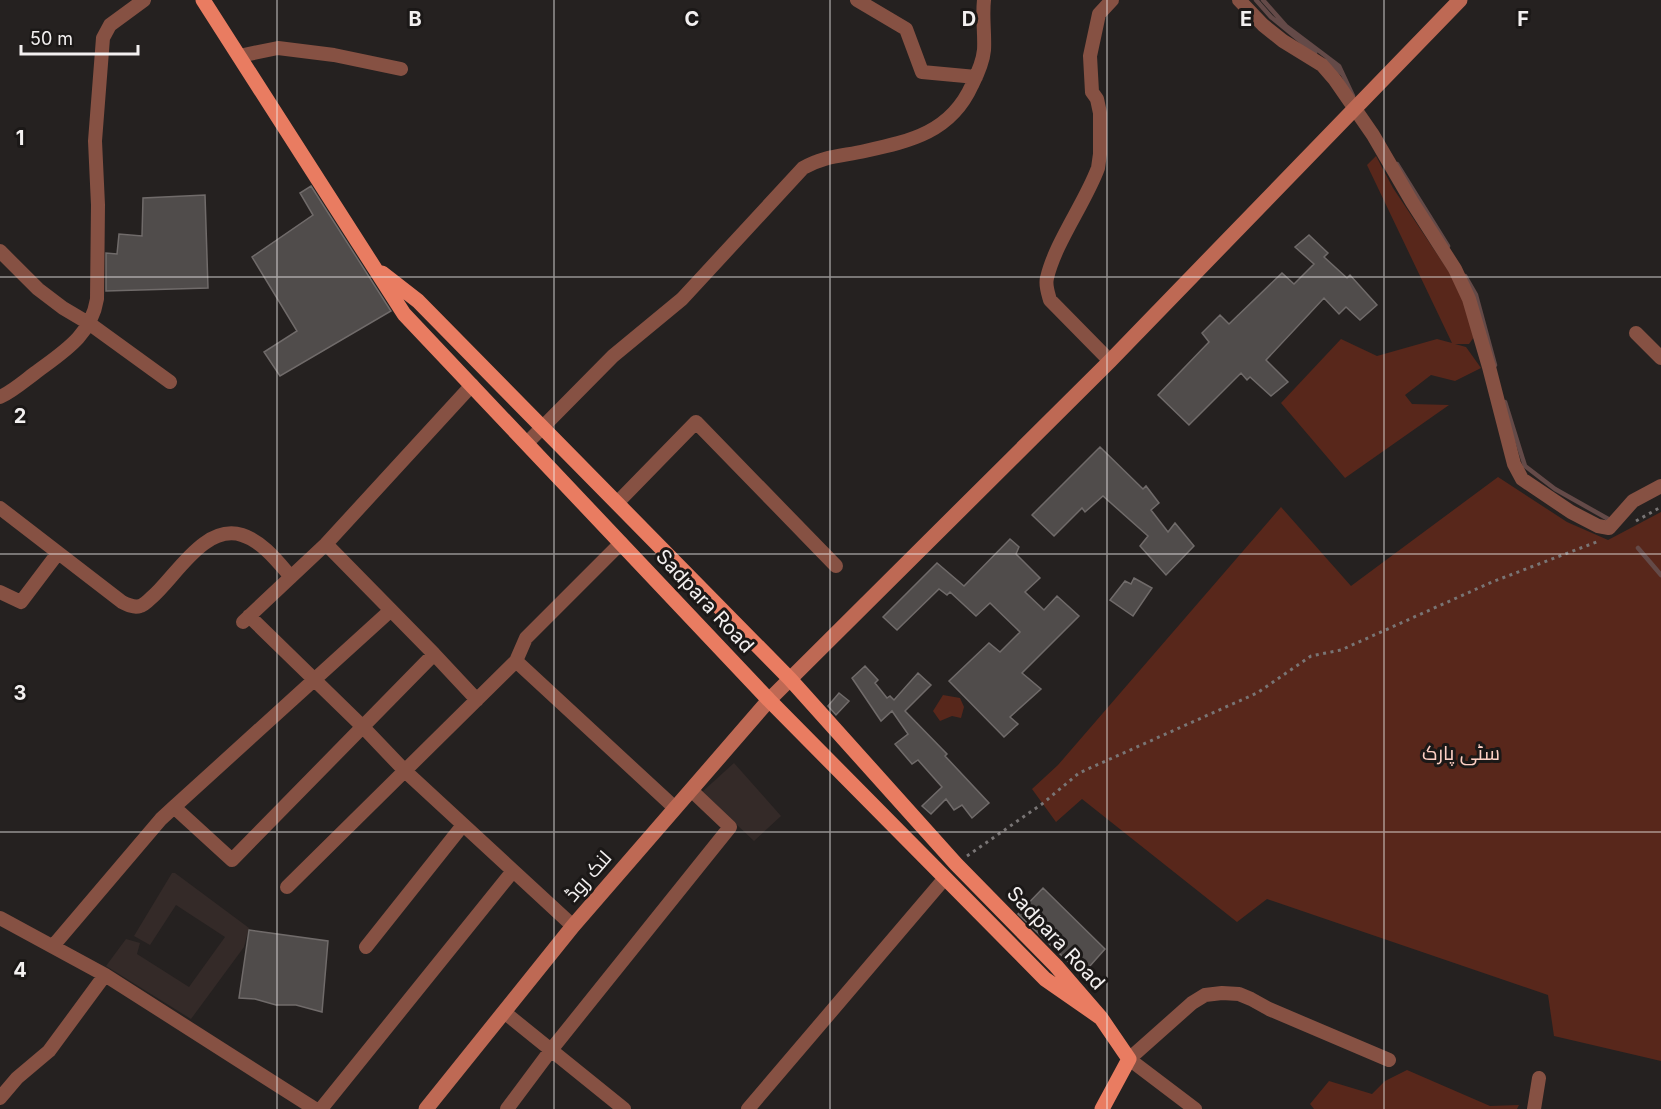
<svg xmlns="http://www.w3.org/2000/svg" width="1661" height="1109" viewBox="0 0 1661 1109" font-family="Inter,Cairo,sans-serif">
<style>
.built{fill:#342a28}
.green{fill:#58271b}
.lines{fill:none;stroke-linecap:round;stroke-linejoin:round}
.stream{stroke:#644a48;stroke-width:4.5}
.building{fill:#504c4b;stroke:#706b6a;stroke-width:1.5}
.path{stroke:#797575;stroke-width:3;stroke-dasharray:3 4.5;stroke-linecap:butt}
.street{stroke:#865143;stroke-width:14}
.secondary{stroke:#be6954;stroke-width:15}
.primary{stroke:#e97c61;stroke-width:15}
.grid{fill:none;stroke:#f3f0f0;stroke-width:1.5;stroke-opacity:0.55}
.labels{text-anchor:middle;dominant-baseline:central;stroke-width:6;stroke-linejoin:round;paint-order:stroke}
.street-label{font-size:20px;fill:#f3f0f0;stroke:#1b1817}
.park-label{font-size:20px;fill:#fed0c4;stroke:#1b1817}
.grid-label{font-size:20px;text-anchor:middle;font-weight:bold;fill:#f3f0f0;stroke:#1b1817;stroke-width:6;stroke-linejoin:round;paint-order:stroke}
</style>
<rect width="100%" height="100%" fill="#252120"/>
<path class="built" d="M734,763L781,816L754,841L702,792Z
M172,873H175L249,928L244,947L191,1019L106,966L126,939L140,943L137,954L189,987L225,937L176,905L150,945L134,936Z"/>
<path class="green" d="M1376,156L1393,188L1459,287L1474,337L1469,344H1455L1466,347L1481,368L1455,381L1431,375L1405,395L1412,404L1449,405L1345,478L1281,403L1341,339L1377,356L1437,339L1452,343L1367,165Z
M1498,477L1567,522L1608,540L1661,512V1061L1554,1036L1548,995L1267,899L1237,922L1082,799L1056,822L1032,789L1058,765L1281,507L1351,586Z
M943,695L960,698L964,707L961,718L952,716L940,721L933,711Z
M1407,1070L1490,1106L1519,1105L1517,1109H1314L1310,1104L1329,1081L1372,1094L1385,1081Z"/>
<g class="lines">
<path class="stream" d="M1256,0L1271,17L1315,53
M1263,0L1286,26L1339,66L1353,96
M1326,61L1341,73
M1397,164L1448,246
M1465,276L1476,295L1495,365
M1505,402L1525,466L1555,489L1610,520
M1638,548L1661,575"/>
</g>
<path class="building" d="M311,186L391,311L280,376L264,352L297,331L252,257L313,215L300,193Z
M205,195L208,288L106,291V253L117,254L119,234L142,236L143,198Z
M1309,235L1328,253L1324,257L1347,278L1350,275L1377,305L1360,320L1346,307L1339,314L1324,298L1266,360L1288,382L1271,396L1250,377L1247,380L1241,373L1189,425L1158,395L1209,342L1202,333L1220,315L1229,324L1282,273L1294,284L1314,264L1295,247Z
M1100,447L1143,489L1146,486L1159,503L1151,510L1168,532L1175,523L1194,546L1166,575L1140,546L1148,536L1103,496L1085,512L1082,508L1054,536L1032,515Z
M1010,539L1019,547L1016,554L1040,578L1025,592L1044,610L1057,596L1079,616L1022,673L1041,689L1010,717L1018,724L1004,737L949,681L989,643L1000,652L1020,632L990,603L976,616L950,592L947,595L939,589L897,630L883,617L937,563L964,586Z
M1134,578L1152,588L1133,616L1110,600L1125,581L1131,584Z
M865,666L878,680L875,683L887,698L890,696L894,700L918,673L931,685L905,711L947,754L945,756L989,803L972,818L962,805L954,810L946,799L931,814L922,806L942,787L918,760L912,764L895,744L908,734L892,711L881,721L852,678Z
M839,693L849,701L836,715L828,706Z
M1043,888L1105,949L1082,975L1018,914Z
M249,930L328,941L322,1012L296,1005H276L255,999L239,998Z"/>
<g class="lines">
<path class="path" d="M1636,521L1661,507
M967,856L1042,804L1079,773L1257,693L1311,656L1341,650L1492,582L1599,541"/>
<path class="street" d="M857,0L906,29L922,72L976,77
M1239,0L1263,25L1283,41L1322,65L1335,80L1373,135L1412,202L1455,269L1469,299L1489,367L1514,464L1522,479L1571,512L1598,526L1609,528L1633,501L1661,486
M239,56L278,48L334,55L401,69
M0,251L38,289L63,308L90,324L170,382
M1636,333L1661,358
M1110,361L1050,300C1048,293 1045,285 1047,278C1055,243 1085,203 1098,168L1100,154V113L1097,99L1092,92L1090,56L1099,14L1112,0
M0,397C13,391 24,381 35,373C63,352 91,336 97,299L98,205L95,141L103,38L110,25L144,0
M527,443L613,356L682,299L803,168C823,156 843,156 865,151C911,141 951,132 972,85C977,75 983,61 984,50C985,34 982,17 984,0
M617,503L696,422L836,566
M0,508L122,602C128,605 134,608 140,606C144,605 148,601 151,598C175,578 204,523 242,535C262,541 278,562 291,577
M326,544L434,654L477,700
M0,592L21,602L58,553
M391,610L174,807L232,860L434,654
M249,616L363,727L405,771L573,926
M243,622L326,544L472,385
M516,661L526,638L621,543
M287,887L516,661L675,808
M0,918L105,975L315,1109
M53,946L161,819L174,807
M366,947L463,825
M504,1012L624,1109
M0,1098L17,1078L49,1051L105,975
M321,1109L513,871
M507,1109L551,1050L730,827L691,790
M748,1109L945,878
M1195,1109L1129,1059L1192,1003L1205,995L1222,993L1239,994L1251,999L1269,1009L1389,1060
M1534,1109L1539,1078"/>
<path class="secondary" d="M426,1109L573,926L769,700L1110,361L1460,0"/>
<path class="primary" d="M203,0L404,314L769,700L1045,979L1101,1018
M382,273L418,301L790,679L956,864L1056,966L1101,1018L1129,1059L1102,1109"/>
</g>
<path class="grid" d="M277,0V1109M554,0V1109M830,0V1109M1107,0V1109M1384,0V1109M0,277H1661M0,554H1661M0,832H1661"/>
<g class="labels">
<g class="street-label">
<text transform="translate(705 601) rotate(47)">Sadpara Road</text>
<text transform="translate(588 876) rotate(-49)">لنک روڈ</text>
<text transform="translate(1056 938) rotate(47)">Sadpara Road</text>
</g>
<g class="park-label">
<text x="1461" y="753">سٹی پارک</text>
</g>
</g>
<g class="grid-label">
<text x="415" y="26">B</text>
<text x="692" y="26">C</text>
<text x="969" y="26">D</text>
<text x="1246" y="26">E</text>
<text x="1523" y="26">F</text>
<text x="20" y="145">1</text>
<text x="20" y="423">2</text>
<text x="20" y="700">3</text>
<text x="20" y="977">4</text>
</g>
<path d="M21 45v9h117v-9" fill="none" stroke="#f3f0f0" stroke-width="3"/>
<text x="30" y="45" font-size="18" fill="#f3f0f0" stroke="#1b1817" stroke-width="4.5" paint-order="stroke">50 m</text>
</svg>
